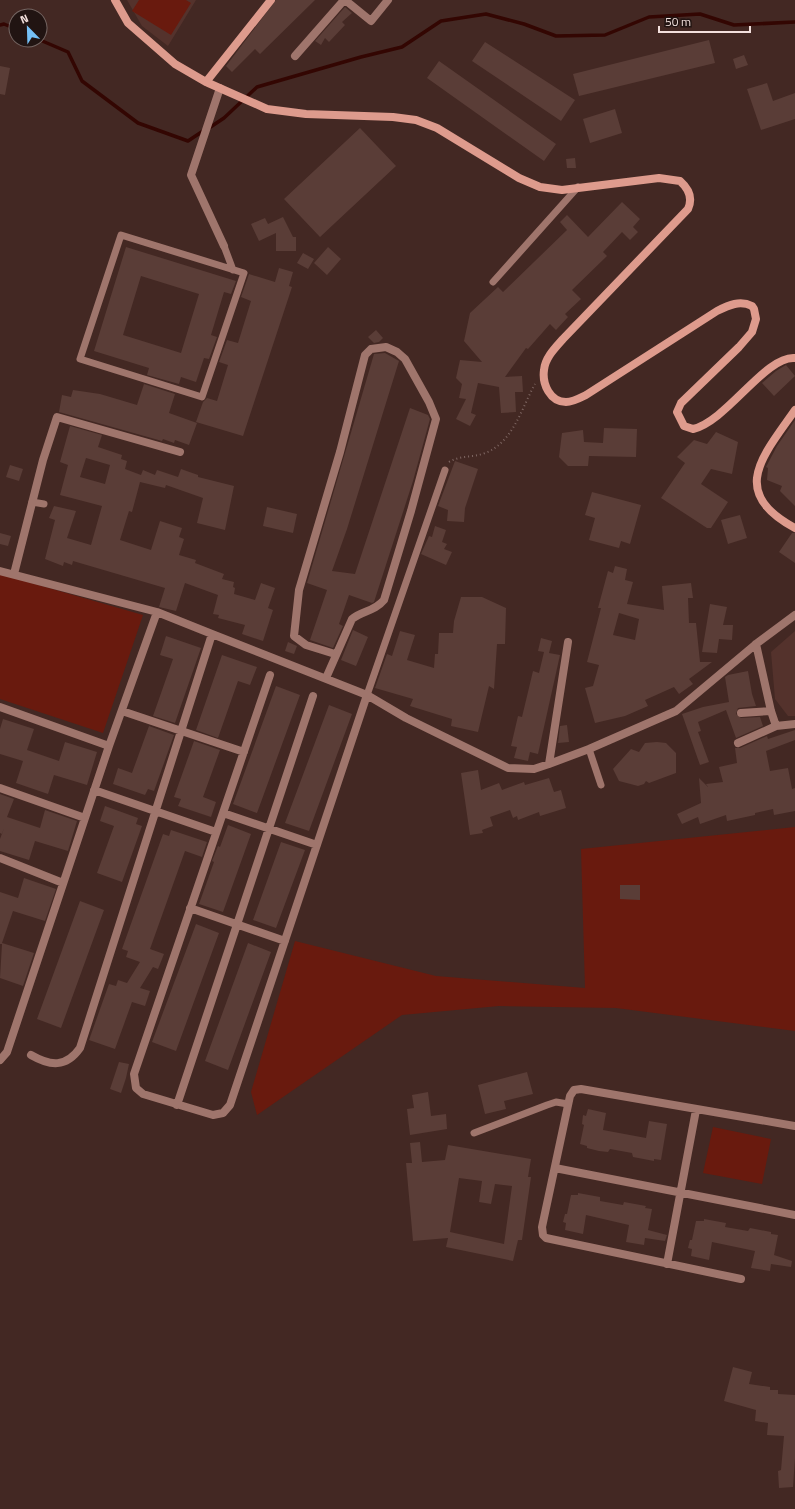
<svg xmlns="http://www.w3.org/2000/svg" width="795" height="1509" viewBox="0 0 795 1509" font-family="'Titillium Web',sans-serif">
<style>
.built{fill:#54322c}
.green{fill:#691a0e}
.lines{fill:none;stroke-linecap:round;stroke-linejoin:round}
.stream{stroke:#330602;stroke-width:3.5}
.building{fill:#5a3d37;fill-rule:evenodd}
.path{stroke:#7f6763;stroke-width:2;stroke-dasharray:1 3;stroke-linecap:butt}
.service{stroke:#9f756c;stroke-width:7}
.minor{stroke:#9f756c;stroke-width:8}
.secondary{stroke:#de9b8d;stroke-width:8}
</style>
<rect width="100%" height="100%" fill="#432823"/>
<path class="built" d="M127,0H196L168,46L142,26Z
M795,631V716H788L775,699L771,652Z"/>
<path class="green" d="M139,0H186L191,3L171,35L132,11Z
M0,574L143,615L103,733L0,699Z
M795,827V1031L616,1008L499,1006L402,1015L257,1115L251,1092L295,941L436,976L585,988L581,849Z
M713,1127L771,1139L762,1184L703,1173Z"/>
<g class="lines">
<path class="stream" d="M0,25L4,24L16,29
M40,40L68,52L82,81L138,123L188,141L203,131
M209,128L224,118L257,87L361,57L402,47L441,21L486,14L524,24L556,36L605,35L649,17L700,14L734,25L795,22"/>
</g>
<path class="building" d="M276,0H315L260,54L255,49L232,72L226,66Z
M345,7L352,13L342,22L345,25L329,42L325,38L321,45L315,41Z
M709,40L715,63L579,96L573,74Z
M485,42L575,100L561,121L472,61Z
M744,55L748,65L736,69L733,59Z
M439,61L556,144L544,161L427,78Z
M0,66L10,68L5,95L0,94Z
M767,83L773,101L795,93V119L761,130L747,89Z
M615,109L622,133L590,143L583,119Z
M360,128L396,166L320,237L284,199Z
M575,158L576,168H567L566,159Z
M622,202L640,219L633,227L638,232L630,240L622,232L603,252L607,256L572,290L581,299L565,314L568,317L556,330L550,324L528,349L526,348L505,377L522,376L523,392H515L516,412L501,413L499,387L478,383L471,413L476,415L470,426L456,419L466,399L459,398L462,384L456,378L460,360L482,362L464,341L470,313L498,287L503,292L567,230L560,222L567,215L588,237Z
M283,217L293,237H296V251H276V233L259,241L251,224L265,218L268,224Z
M126,247L236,281L231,294L224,292L211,335L217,337L209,359L204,358L196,382L181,377L179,384L147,375L149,368L94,351ZM141,276L199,294L181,353L123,335Z
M328,247L341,259L327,275L314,263Z
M303,253L314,259L308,269L297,263Z
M279,268L293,272L289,286L292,287L243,436L196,422L203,402L207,398L217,401L228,365L219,362L227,340L238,343L251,301L241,297L249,274L275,282Z
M376,330L383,338L379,342L374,343L368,337Z
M385,353L399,361L347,529L332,571L355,574L410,408L428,415L430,419L413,481L374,602L372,603L349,595L339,624L343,626L333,648L310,640L327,590L307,583L374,354Z
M786,365L795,376L774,396L762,383L776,371Z
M144,384L175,394L169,413L197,423L189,445L175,440L174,443L163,439L162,441L59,412L62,395L71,397L73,390L100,394L137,405Z
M795,420V506L780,491L782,486L767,480L768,468L766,467L777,446Z
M70,426L102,435L98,447L122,455L121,459L127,461L125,469L141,475L143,470L155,475L157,470L178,477L181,469L198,475V477L234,486L225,530L197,523L203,498L166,485L165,488L140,482L132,512L129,511L120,540L151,550L160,521L182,528L179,537L184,539L179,555L196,560L195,563L224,574L222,579L234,582L233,587L235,588L234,594L255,600L261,583L275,588L268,608L273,610L263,641L242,634L245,625L218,618L219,615L213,614L218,595L185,583L176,611L159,607L165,588L73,561L72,565L64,562L63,566L45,559L55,520L49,518L54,506L76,511L67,538L91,545L102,506L60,495L68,465L60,462ZM86,458L110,465L105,484L80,477Z
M604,428L637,429L636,457L589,456L588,466H568L559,457L562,433L583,430L584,442L603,443Z
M716,432L738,442L732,474L711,469L701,484L728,502L711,528H707L661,498L685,463L677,457L694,440L707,444Z
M455,461L478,469L465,508L464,522L447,521L448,510L438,506Z
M10,465L23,469L19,481L6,477Z
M592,492L641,505L630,544L621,541L619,548L589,540L595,518L585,515Z
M267,507L297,514L293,533L263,526Z
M740,515L747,538L728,544L721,520Z
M435,526L446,530L442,542L447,544L444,549L452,552L446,565L421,554L429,536L432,537Z
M0,533L11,536L8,546L0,544Z
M792,533H795V563L779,552Z
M615,566L627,569L625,580L633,582L627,604L664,610L662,586L691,583L693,598H688L689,623H696L700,662H712L689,679L693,684L679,694L674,687L645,700L648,706L625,716L595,723L585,688L593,686L599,665L587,662L601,608H598L608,571L613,573ZM619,613L639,619L635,640L613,635Z
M461,597H482L506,608L505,644H497L494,689L489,686L478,732L451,726L452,719L410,706L413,699L375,688L387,654L392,656L400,631L415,635L407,660L434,668L435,654H438L439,633H453L454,621Z
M710,604L727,607L723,625H733L732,640L719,639L717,653L702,652Z
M353,630L368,637L356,666L341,660Z
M166,636L201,648L175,723L153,716L173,659L160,655Z
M541,638L552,641L549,653L560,655L538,754L530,752L528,761L514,758L517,747L511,746L518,716L522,717L533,671L539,673L544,652L538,651Z
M288,642L297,646L294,654L285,651Z
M222,655L257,667L250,685L238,681L218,738L196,730Z
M748,671L752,694L756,706L738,708L736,714L741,718L760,717L763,726L736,738L726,710L698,722L701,731L698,732L709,762L700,765L682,714L703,707L729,702L725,677L728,675Z
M276,686L300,695L257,813L233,804Z
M329,705L352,714L309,831L285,823Z
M3,719L34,729L27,750L59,761L65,742L97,752L87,785L54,775L48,794L16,783L23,761L0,754V729Z
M567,725L569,742L558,743L560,726Z
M149,726L174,735L154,791L148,789L145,795L113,784L118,768L132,773Z
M795,730V740L766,751L770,771L788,768L792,789L795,788V811L774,815L773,809L755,813V815L727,821L726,815L700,824L698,817L682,824L677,814L701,803L699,778L708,787L706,784L723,782L719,767L737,763L735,748H740L767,736L768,739Z
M194,741L220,750L203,797L216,802L211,817L178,806L181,799L174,797Z
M657,742L666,743L676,753V773L649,783L646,781L644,784L638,786L619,781L613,769L631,749L639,752L645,743Z
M478,770L481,790L499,783L502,790L524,782L525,785L549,778L554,792L561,790L566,808L540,816L539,812L518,820L517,816L513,818L510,810L490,817L493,826L482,830L483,833L470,835L461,773Z
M0,794L14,799L7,817L40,828L45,810L77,821L68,851L35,841L29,860L0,851V839L4,828L2,834L0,833Z
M105,806L138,818L136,824L142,826L122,882L97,873L114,826L100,821Z
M228,825L251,834L223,912L199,904L214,862L212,861L218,846L220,847Z
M171,830L207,842L202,857L185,851L150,949L164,954L158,969L153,967L140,988L150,991L145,1006L132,1002L115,1049L89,1040L109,984L116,986L118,980L127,983L140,962L126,957L128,951L122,949L163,834L169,836Z
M281,842L305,850L276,928L253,920Z
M24,878L56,889L45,921L13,911L2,943L34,953L23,986L0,978L2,944H0V892L18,898Z
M620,885H640V900L620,899Z
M80,901L104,910L61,1028L37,1019Z
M196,924L219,933L176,1051L152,1042Z
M248,943L271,952L228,1070L205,1061Z
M119,1062L129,1064L126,1078L121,1093L110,1089Z
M527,1072L533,1094L504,1101L506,1109L485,1114L478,1085Z
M428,1092L431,1116L446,1114L447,1129L410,1135L407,1109L414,1108L412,1095Z
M588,1109L606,1113L603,1130L646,1138L649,1121L667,1124L661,1160L654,1159V1161L633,1157L632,1153L610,1149L608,1152L599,1151L587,1148V1146L580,1144L584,1125L582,1124L583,1115L586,1116Z
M420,1142L422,1162L445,1160L448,1145L531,1159L528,1177H531L522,1240H518L513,1261L446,1247L448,1238L413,1241L406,1163H412L410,1143ZM459,1178L482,1181L479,1202L491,1204L495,1184L512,1186L504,1244L450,1232Z
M578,1193L600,1197V1201L623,1205L624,1202L646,1206L645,1208L652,1209L648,1230L667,1235L665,1241L645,1238L644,1245L626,1242L629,1225L586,1215L583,1234L565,1230L566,1223L563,1222L565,1214H567L571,1195H578Z
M704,1219L726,1223L725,1227L748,1231L750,1228L771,1232V1234L778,1235L774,1255L792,1261L791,1267L771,1264L770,1271L751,1268L755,1251L712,1242L709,1260L691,1256L692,1249L688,1248L690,1240H692L696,1221H704Z
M733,1367L752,1372L749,1384L770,1387V1390H778V1394L795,1395V1458L793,1487L779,1488L778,1471L781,1470L784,1436L767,1435L768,1423L755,1421L756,1410L724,1401Z"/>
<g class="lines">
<path class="path" d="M449,462C461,455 472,458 485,453C513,443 522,407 535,384"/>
<path class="service" d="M121,235L244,273L202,397L80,359Z
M224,246L233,270
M493,282L578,187
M32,502L44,504
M367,695L445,470
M589,749L601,785
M474,1133L547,1105L556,1102L568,1104"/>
<path class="minor" d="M345,0L371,21L388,0
M295,56L344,0
M220,88L191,175L224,246
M0,571L157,612L212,634L367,695L406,718L508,768L534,769L549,764L589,749L676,711L756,644L795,615
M14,574L43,460L57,417L180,452
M756,644L771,711L776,726
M270,675L134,1074L136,1088L143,1094L213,1115L223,1113L230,1105L367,695
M326,678L352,619C363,610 374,612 384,600L411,511L436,419L429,402L405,359L397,352L386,347L371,349L365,355L340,452L299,590L294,636L306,645L335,654
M0,707L109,746
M122,711L244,752
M741,713L771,711
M738,743L776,726L795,724
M549,764L568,642
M0,788L85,818
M94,790L216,832
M223,813L317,845
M0,858L63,883
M190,908L285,941
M31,1055C50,1066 66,1068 80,1048L212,634
M0,1060L7,1052L109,746L157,612
M177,1105L313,696
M555,1168L795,1215
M667,1264L696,1110
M741,1279L546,1238L543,1235L542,1227L570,1096L574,1090L581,1089L795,1126"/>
<path class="secondary" d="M115,0L128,23L175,64L206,82L267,109L306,114L393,117L416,120L437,128L519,178L540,187L562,190L659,178L680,181C689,189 693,198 688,209L563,339C555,348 545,358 544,370C542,384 550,402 566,402C573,402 580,398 586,395L717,311C729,305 740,300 752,306L754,309L756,319L752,332L739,347L681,403L677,412L684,426L693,429C727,421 766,355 795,358
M206,82L271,0
M795,410C763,456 728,492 795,528"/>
</g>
<g transform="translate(28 28) rotate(337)"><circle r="19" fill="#211412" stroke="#756663"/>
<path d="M0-3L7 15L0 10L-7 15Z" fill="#75c0f6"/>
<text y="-6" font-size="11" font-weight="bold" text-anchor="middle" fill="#f3e0dd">N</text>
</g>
<path d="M659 26v6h91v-6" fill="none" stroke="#f3e0dd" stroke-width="2"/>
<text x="665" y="26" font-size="12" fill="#f3e0dd" stroke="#211412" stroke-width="3" paint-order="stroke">50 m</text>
</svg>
